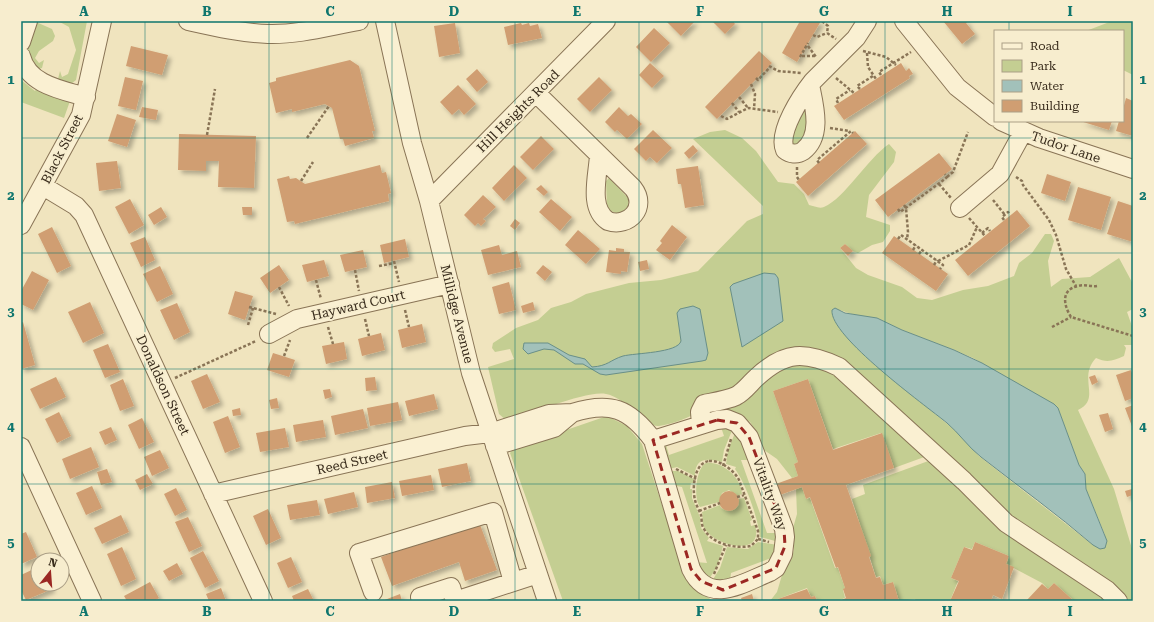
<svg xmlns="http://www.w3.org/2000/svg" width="1154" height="622" viewBox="0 0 1154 622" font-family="'Roboto Serif',serif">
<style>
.green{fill:#c4ce92;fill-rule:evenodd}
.water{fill:#a2c1ba;stroke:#698f88}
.building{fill:#d09e72;filter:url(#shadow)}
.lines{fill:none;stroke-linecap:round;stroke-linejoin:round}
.minor-casing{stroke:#897456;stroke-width:20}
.path{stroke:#897456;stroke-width:2.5;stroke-dasharray:3 2;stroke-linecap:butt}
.minor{stroke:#faf0d2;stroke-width:18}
.marked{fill:none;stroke:#9b2823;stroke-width:3;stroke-dasharray:8 5;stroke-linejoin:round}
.grid{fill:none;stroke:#0f766e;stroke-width:1;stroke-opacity:0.55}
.labels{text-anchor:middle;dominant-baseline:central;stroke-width:4;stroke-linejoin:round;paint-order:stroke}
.street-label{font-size:13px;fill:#382b1b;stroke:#f7edce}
.neatline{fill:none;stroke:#0f766e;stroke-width:1.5}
.grid-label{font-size:13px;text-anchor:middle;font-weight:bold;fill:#0f766e}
</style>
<defs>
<filter id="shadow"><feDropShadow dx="3.5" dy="3.5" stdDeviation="2" flood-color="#0004"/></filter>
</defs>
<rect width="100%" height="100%" fill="#f0e4be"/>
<path class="green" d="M58,21H87L76,80L71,84L58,79L60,71L62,77L68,74L76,50L69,27Z
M1112,21H1133V75L1123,70V31H1086Z
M36,22L52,29L55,36L53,41L39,51L35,58L39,63L44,60L42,68L38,69L25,54V50Z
M21,80L35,91L38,86L70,101L64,118L21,102Z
M805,103L811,129L795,147L792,144V134Z
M725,130L742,138L756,151L778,182L794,184L804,194L809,205C814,206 819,209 824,207C845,198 867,159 889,144L896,152L894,162L869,195L866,217L890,225V231L883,242L872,245L858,253L852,251L845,244L840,248L856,268L868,275L902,287L917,298L932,300L963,290L988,286L1014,276L1019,263L1032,253L1045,234H1051L1054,241L1048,261L1051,287L1062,279L1090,277L1119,258L1133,284V309L1127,312L1133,329V345H1124L1126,348L1124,356C1113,361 1107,363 1096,358C1077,378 1102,399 1078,410L1114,489L1133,552V601H1125L1014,522L846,368L804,351C782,363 760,376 738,389C713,403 688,422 659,426C647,428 625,397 606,394C586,390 530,415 507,421L499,414L488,367L514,359L510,349L495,352L492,348L493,343L516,328L538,320L551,308L571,302L586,294L629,283L661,280L698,271L747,221L763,214V206L693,139L710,132ZM840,310L860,317L877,318L902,330L954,350L973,358L1058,408L1079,465L1085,474L1086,489L1105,535L1093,545L979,456L957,432L865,356L837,325L832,313Z
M609,178L629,199C630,213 616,218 607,207L606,181Z
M796,360L830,368L927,456L894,468L881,433L833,449L808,379L773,391L798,462L794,464L798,476L792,478L777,459L764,450L757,433L750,422L739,415L729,411H716L772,370Z
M607,416L627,426L642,444L682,566L698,590L713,601H563L510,453L514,448Z
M721,427L733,428L724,450L722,462C709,459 695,456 695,476L677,467L665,470L661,447L666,445L669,455L724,436Z
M735,433L754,460H741L767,533H779V542L760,537C758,518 746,484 735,469L736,467L726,464L728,450Z
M931,460L1112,601H1074L1054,583L1048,589L1042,583L1006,564L1009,556L975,542L972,549L964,547L951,578L958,581L950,601H916L915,599L899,601L893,582L883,585L880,576L876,577L852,499L865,494L863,485Z
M706,463C722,461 741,477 742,494L737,496L729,490L722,493L719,502L700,507C693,498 696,468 706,463Z
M673,471H678L694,479V483H691L690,489H692V498L700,517L701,528L709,538L707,541L723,546L717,567L709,579L696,562L707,563L682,487L671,485V472Z
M802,487L806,499L810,498L835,568H838L845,588L843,590L845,598L837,601H817L815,596L811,597L807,588L778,599V601H770L777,592L782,575L792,558L794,549L793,528L797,514L796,489Z
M744,498L752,520L750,521L751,526L755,525C765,560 710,544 704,527C702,523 703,516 702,512L720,505L721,508L729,511L736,508L738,499Z
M758,542L778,545L771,558L731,573L730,581H712L720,568L727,547L748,549Z"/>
<path class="water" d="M764,273L775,274L778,278L783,321L742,347L730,287L733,284Z
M693,306L700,309L708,353L706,360L702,361L606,375L600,374L583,364H575L554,350L544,349L528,354L523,349L524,343H548L569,355L585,359L592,367C608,366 610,360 623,356C635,353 678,353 681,341L677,313L680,309Z
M835,308L845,313L877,318L902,330L954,350L982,363L1054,404L1058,408L1079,465L1085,474L1086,489L1107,541L1105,548L1100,549L1093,545C1057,514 1018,486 981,457C968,447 959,433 947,423C925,405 829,336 832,310Z"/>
<path class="building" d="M666,21H695L681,36Z
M712,21H733L735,24L725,34Z
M800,21H821L797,62L782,53Z
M943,21H969L966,23L975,34L962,44Z
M455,23L460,53L439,57L434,26Z
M521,23L522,25L529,23L530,26L538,24L542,38L508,45L504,27Z
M654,28L670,43L651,62L636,47Z
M131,46L168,55L162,75L126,66Z
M759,51L772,63L717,119L705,107Z
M350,60L359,66L375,131H372L374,138L345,146L343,139H340L332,108L325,104L292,112V109L276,113L269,83L276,81V78Z
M650,63L664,76L652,88L639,75Z
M901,63L906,71L909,68L913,74L909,76L910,78L844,120L834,106Z
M477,69L488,82L477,92L466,79Z
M125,77L143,81L136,110L118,106Z
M599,77L612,90L590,112L577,99Z
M458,85L476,104L464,115L459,109L452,115L440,102Z
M1126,98L1133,101V136L1116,131L1119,121H1123V109Z
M142,107L158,110L156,120L139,117Z
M619,107L628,116L631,114L642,124L627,139L617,130L615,132L605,122Z
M117,114L136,120L127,147L108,141Z
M1080,121H1112L1109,130Z
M653,130L672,148L657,163L650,157L646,161L634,149Z
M855,131L867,144L808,196L796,182Z
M179,134L256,136L254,188L218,187L219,161H206V171L178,170Z
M541,136L554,149L533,170L520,157Z
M693,145L698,151L689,159L684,153Z
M939,153L952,169L888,217L875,200Z
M117,161L121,188L99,191L96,163Z
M380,165L382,173L386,172L391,193L388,194L389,201L295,224L294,221L287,222L277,179L289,176L290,179L296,178L305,184Z
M514,165L527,178L504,201L492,188Z
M698,166L704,205L685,208L681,184H678L676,169Z
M1047,174L1071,182L1065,201L1041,193Z
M541,185L548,192L544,196L536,189Z
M1078,187L1111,197L1101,230L1068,220Z
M483,195L496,207L483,219L486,221L481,226L478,223L475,226L464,215Z
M130,199L144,225L129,234L115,207Z
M551,199L572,217L560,231L539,212Z
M1118,201L1133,206V242L1107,234Z
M161,207L167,217L154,225L148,215Z
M242,207H252V215H243Z
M1017,210L1030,226L968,276L955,260Z
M515,219L520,223L515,230L510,226Z
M672,225L687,237L670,260L656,250L662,243L660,241Z
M52,227L71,266L57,273L38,234Z
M578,230L600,249L586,264L565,245Z
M894,236L948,274L936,291L882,253Z
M145,237L155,260L141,267L130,243Z
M405,239L409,257L384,263L380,245Z
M845,244L853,251L848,256L840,248Z
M499,245L502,255L517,251L521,267L488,275L481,250Z
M616,248L624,249V252H630L627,272L621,271V274L606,272L609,250L616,251Z
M363,250L367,267L345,272L340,255Z
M324,260L329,276L307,282L302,265Z
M647,260L649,269L640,271L638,262Z
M279,265L289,280L270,293L260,278Z
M543,265L552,272L545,281L536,273Z
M160,266L173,294L157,302L143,274Z
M32,271L49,280L33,310L21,304V291Z
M509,282L516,310L499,314L492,287Z
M235,291L253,296L245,320L228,314Z
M90,302L104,333L83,343L68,312Z
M533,302L535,310L523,313L521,306Z
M177,303L190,332L174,340L160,310Z
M23,322L35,365L21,369V323Z
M422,324L426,342L402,348L398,330Z
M381,333L385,350L362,356L358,339Z
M344,342L347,359L326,364L322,346Z
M108,344L120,372L105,378L93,350Z
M273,353L295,360L289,377L267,370Z
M1131,370L1133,376V398L1125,401L1116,375Z
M207,374L220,402L203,409L191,381Z
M1095,375L1098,382L1092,385L1089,377Z
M56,377L66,397L40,409L30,389Z
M375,377L377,390L366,391L365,378Z
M123,379L134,406L120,411L110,385Z
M808,379L833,450L882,433L894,468L846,485L871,556L869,557L876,578L880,577L883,585L893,582L899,601H839L846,598L843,589L845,588L838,567L836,568L810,497L806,499L802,487L777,496L773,485L798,476L794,464L798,462L773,391Z
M330,389L332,397L325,399L323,390Z
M434,394L438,409L409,416L405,401Z
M277,398L279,408L271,409L269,400Z
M398,402L402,420L370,426L367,408Z
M1133,405V429L1125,408Z
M240,408L241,415L233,416L232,410Z
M363,409L368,428L335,435L331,416Z
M59,412L71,436L57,443L45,419Z
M1108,413L1113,429L1105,432L1099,415Z
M228,416L240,447L225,453L213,422Z
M142,418L154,442L139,449L128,425Z
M323,420L326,437L296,442L293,425Z
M111,427L117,440L105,445L99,432Z
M285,428L289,447L260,452L256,433Z
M91,447L99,467L70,479L62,459Z
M160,450L169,468L152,476L144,457Z
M467,463L471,481L442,487L438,469Z
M107,469L112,482L101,485L97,472Z
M147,474L153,484L140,490L135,480Z
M431,475L434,490L402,496L399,481Z
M392,482L395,498L367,503L365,487Z
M92,486L102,508L86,515L76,493Z
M176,488L187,510L175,516L164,494Z
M1132,489L1133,495L1127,497L1125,491Z
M719 501a10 10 0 1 1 20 0a10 10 0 1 1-20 0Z
M354,492L358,507L328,514L324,499Z
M317,500L320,515L290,520L287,505Z
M268,509L281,538L266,545L253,516Z
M121,515L129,532L102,544L94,528Z
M188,517L202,546L189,552L175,522Z
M479,522L497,570L465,581L459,562L392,586L381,557Z
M26,532L37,557L21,564V534Z
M975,542L1009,556L1006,564L1014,567L1002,599L993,595L991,601H950L959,581L951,578L964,547L972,550Z
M122,547L136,579L121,586L107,554Z
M203,551L219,581L205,588L190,558Z
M291,557L302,582L288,588L277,563Z
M177,563L183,574L169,581L163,571Z
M38,567V584H50L52,589L26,600L21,590V575Z
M150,582L159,598L154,601H127L124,596Z
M1054,583L1074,601H1026L1042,584L1048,589Z
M221,588L226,601H209L206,594Z
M308,589L314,601H294L292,596Z
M807,589L811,597L815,596L817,601H778V599Z
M400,594L402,601H382Z
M752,594L754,601H742L741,598Z"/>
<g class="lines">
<defs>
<path id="minor" d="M188,21C215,27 241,33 268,34C298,35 330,26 359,21
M385,21L412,143L429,201L471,373L547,601
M904,21L957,87L995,117
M21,42L28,21
M21,56C28,85 62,90 86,97
M810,85C814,105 823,136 803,151C797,155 790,154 785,150C777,132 802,95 813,81L856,38L867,21
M536,93L633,188C648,207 629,228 608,221C588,208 598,176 599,155
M1001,121L1039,138L1133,169
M43,186L76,206L84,215L263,601
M429,201L606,21
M960,208L1000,174L1023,132
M21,225L81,115L102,21
M269,334L297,319L450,284
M572,413C610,401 629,408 653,440L691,569C709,606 743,583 770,572L776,568L783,554L785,537L784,529L749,437L737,423L727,419L717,420L653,440
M701,425L700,412L704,404C714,402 727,400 736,396C745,391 750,383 757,377C785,351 805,351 839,367L964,481L1006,523L1107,590L1118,601
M21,447L92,601
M213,494L465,436L490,433L549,414L572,413L554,428L495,446
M373,592L359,553L493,512L513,582
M421,601L420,597L451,587L455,601L538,574"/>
</defs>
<use href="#minor" class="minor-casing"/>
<path class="path" d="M822,21L828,26L827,33L836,39
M813,35L817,37L827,33
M808,46L816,57
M863,51L886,57L896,65
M867,53L868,67L876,79
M802,56H815
M800,57L808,43
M769,66L778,71L801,73
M881,75L879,72L911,52
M756,78L758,80L770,67
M836,78L854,93
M751,84L755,94L754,109
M860,89L857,86L873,76
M739,97L748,108
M732,103L739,112
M838,103L836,99L850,90
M721,116L727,119L748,108L778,112
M830,128L850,131
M207,135L215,89
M307,138L329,106
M819,163L817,160L851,131L853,133
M797,167V177L799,180
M947,177L953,172L968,132
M1016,177L1022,181L1023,185L1049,220L1056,235L1066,269L1076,286
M301,181L313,162
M939,184L951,198
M993,200L1005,215
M904,205L906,208L908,232L907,239
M898,209L900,212L941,182L947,177L945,174
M969,218L985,236
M1004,220L1002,217L1008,212L1010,215
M982,233L988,228L990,231
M898,239L901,235L943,265L940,269
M913,250L916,245
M919,254L922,250
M394,261L399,282
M938,261L969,245L977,227
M934,265L937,260
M379,266L394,263
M355,270L359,291
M316,280L321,299
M1097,286C1091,287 1084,284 1078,286C1060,290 1064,306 1071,317L1133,336
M279,287L289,306
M249,307L276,314
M405,310L409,327
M365,319L369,336
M248,325L253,308
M328,327L333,344
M1052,327L1071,317
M284,356L290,340
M175,378L256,341
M709,461C720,460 734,470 739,480L758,531V539L751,546C735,549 712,544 704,529C701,525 702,519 701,515C699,510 696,505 695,500C692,488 694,463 709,461Z
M723,466L731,439
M676,469L696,479
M737,497L744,495
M699,511L720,503
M758,539L769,542
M714,574L726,545"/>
<use href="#minor" class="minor"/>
</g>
<path class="marked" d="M717,420L737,423L749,437L784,529L785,546L776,568L723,590L701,581L691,569L653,440Z"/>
<path class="grid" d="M145,21V601M269,21V601M392,21V601M515,21V601M639,21V601M762,21V601M885,21V601M1009,21V31M1009,121V601M21,138H1133M21,253H1133M21,369H1133M21,484H1133"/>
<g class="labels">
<g class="street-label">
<text transform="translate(518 111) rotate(-45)">Hill Heights Road</text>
<text transform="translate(1066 147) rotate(19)">Tudor Lane</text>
<text transform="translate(62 149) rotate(-63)">Black Street</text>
<text transform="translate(358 305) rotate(-13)">Hayward Court</text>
<text transform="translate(457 314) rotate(76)">Millidge Avenue</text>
<text transform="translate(163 385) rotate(65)">Donaldson Street</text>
<text transform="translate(352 462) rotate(-13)">Reed Street</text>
<text transform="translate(770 494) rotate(70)">Vitality Way</text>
</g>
</g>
<rect width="1154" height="622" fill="none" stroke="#f7edce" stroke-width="44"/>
<rect x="994" y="30" width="130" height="92" fill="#f7edce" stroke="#ab9f86"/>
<rect x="1002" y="43" width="20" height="6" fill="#faf0d2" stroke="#ab9f86"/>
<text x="1030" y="50" font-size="12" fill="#382b1b">Road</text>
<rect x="1002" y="60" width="20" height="12" fill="#c4ce92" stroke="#ab9f86"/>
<text x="1030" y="70" font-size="12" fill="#382b1b">Park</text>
<rect x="1002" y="80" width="20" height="12" fill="#a2c1ba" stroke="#ab9f86"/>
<text x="1030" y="90" font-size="12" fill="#382b1b">Water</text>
<rect x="1002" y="100" width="20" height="12" fill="#d09e72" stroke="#ab9f86"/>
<text x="1030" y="110" font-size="12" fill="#382b1b">Building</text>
<g transform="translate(50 572) rotate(17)"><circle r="19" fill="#f7edce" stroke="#ab9f86"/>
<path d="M0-3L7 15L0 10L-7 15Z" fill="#9b2823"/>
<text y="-6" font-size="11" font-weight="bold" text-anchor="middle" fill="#382b1b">N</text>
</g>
<rect x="22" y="22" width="1110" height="578" class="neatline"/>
<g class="grid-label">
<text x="84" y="16">A</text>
<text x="207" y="16">B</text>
<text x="330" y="16">C</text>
<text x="454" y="16">D</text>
<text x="577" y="16">E</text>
<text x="700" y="16">F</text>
<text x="824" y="16">G</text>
<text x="947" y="16">H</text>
<text x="1070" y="16">I</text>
<text x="11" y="84">1</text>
<text x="1143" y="84">1</text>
<text x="11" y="200">2</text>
<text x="1143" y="200">2</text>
<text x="11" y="316">3</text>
<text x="1143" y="316">3</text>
<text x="11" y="431">4</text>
<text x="1143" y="431">4</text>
<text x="11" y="547">5</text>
<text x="1143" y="547">5</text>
<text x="84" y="616">A</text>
<text x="207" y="616">B</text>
<text x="330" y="616">C</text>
<text x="454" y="616">D</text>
<text x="577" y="616">E</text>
<text x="700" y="616">F</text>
<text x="824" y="616">G</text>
<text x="947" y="616">H</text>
<text x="1070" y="616">I</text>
</g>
</svg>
